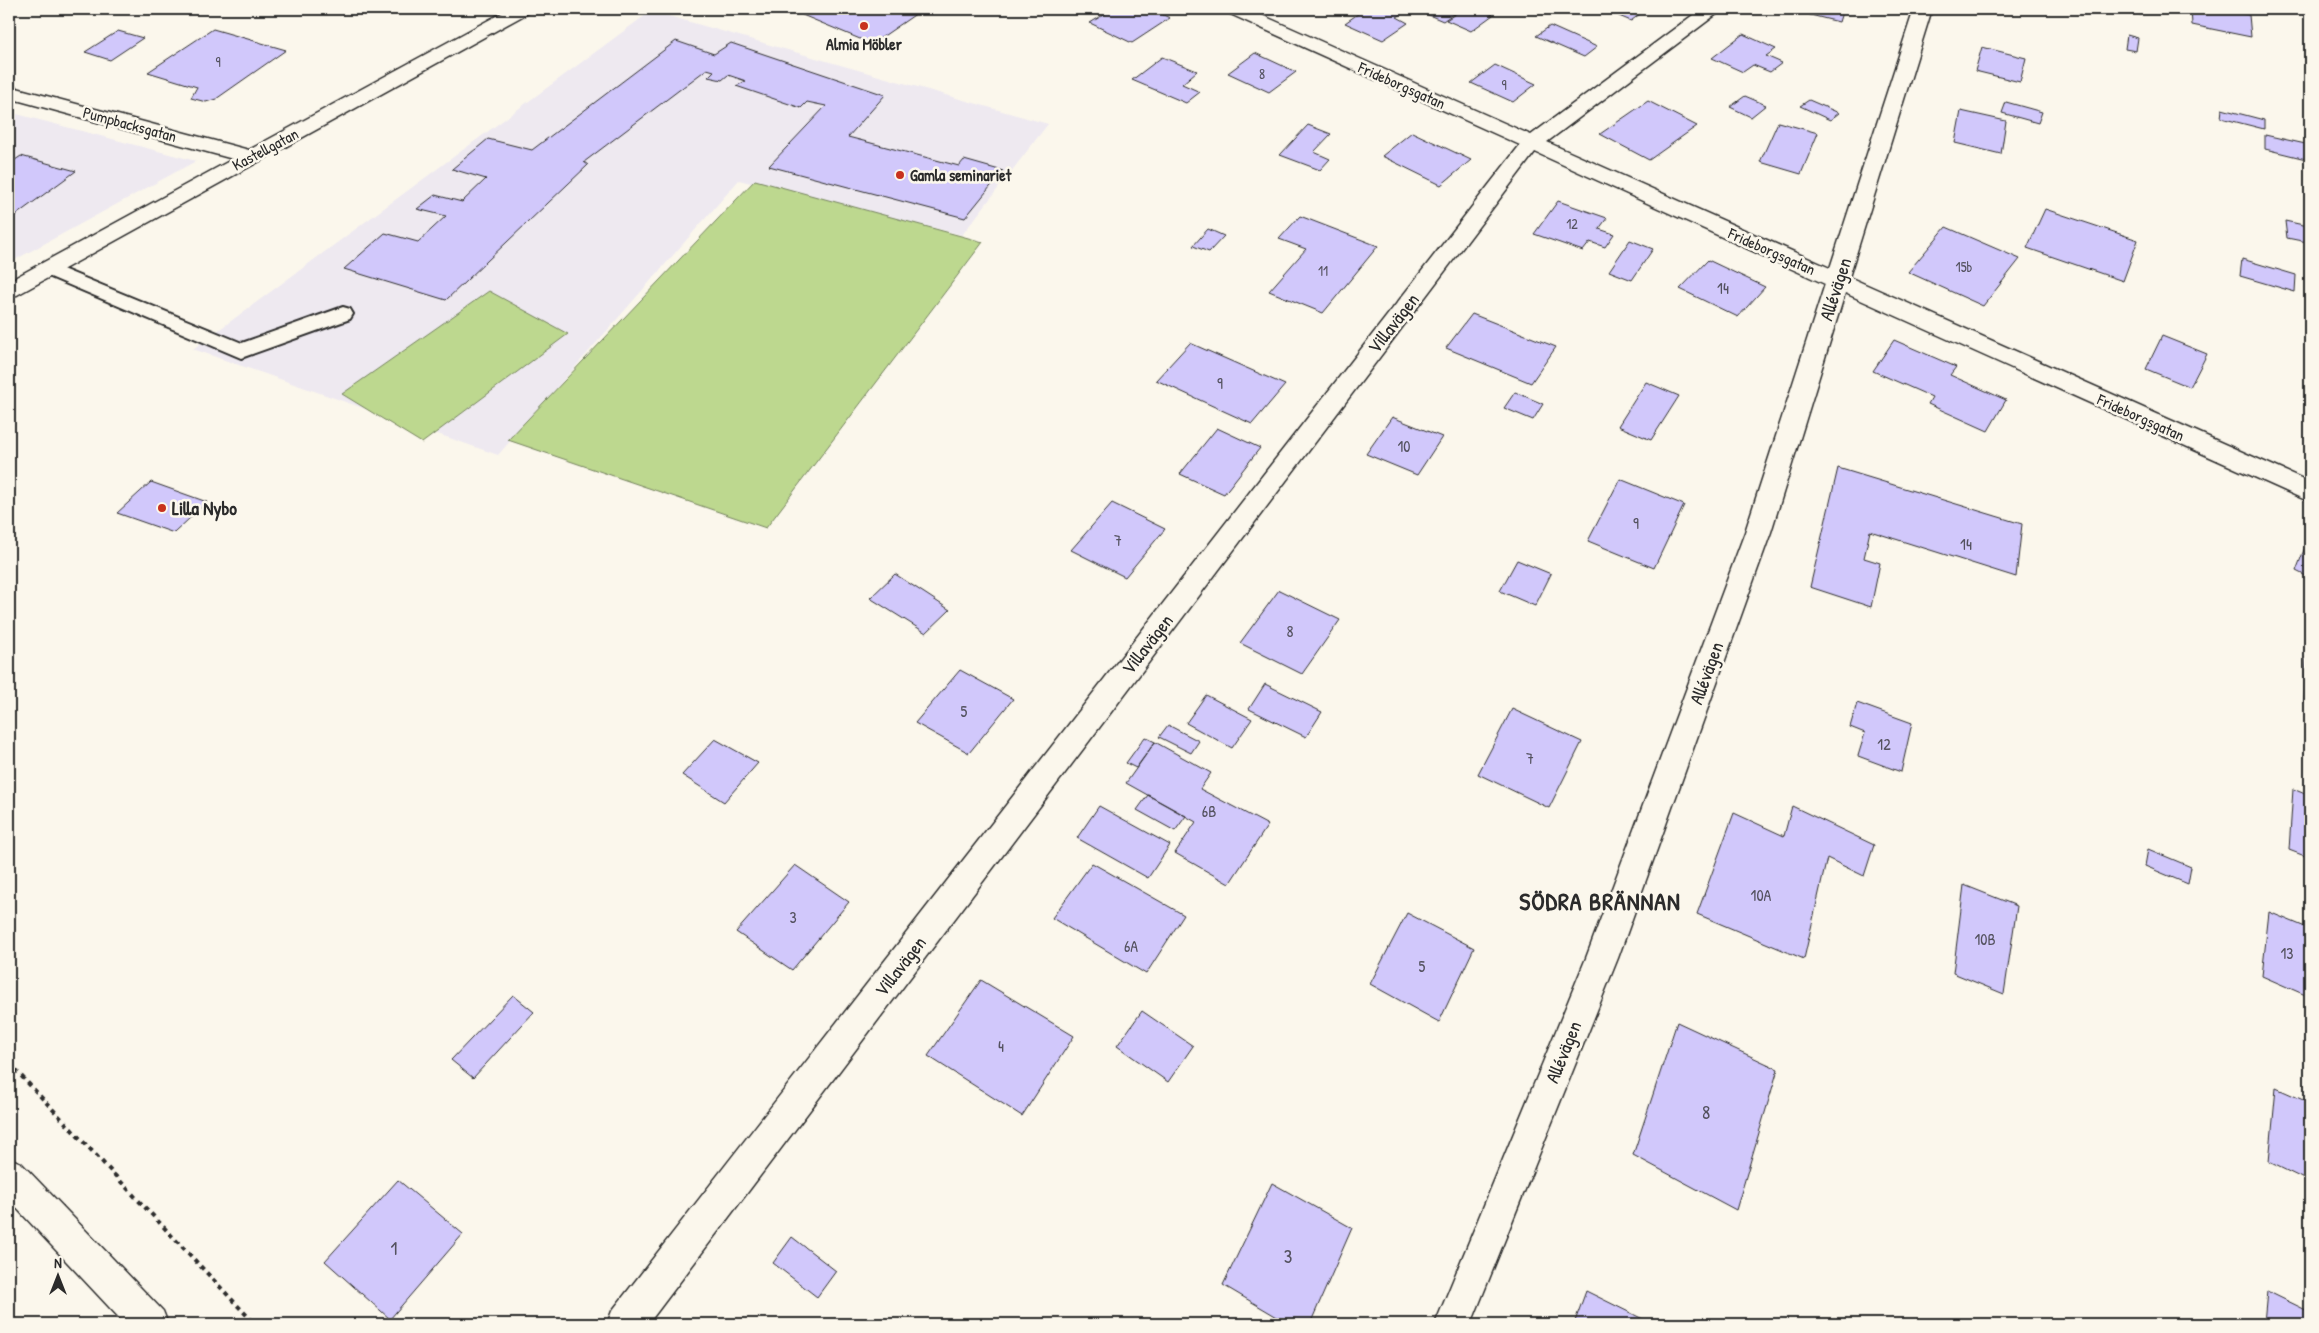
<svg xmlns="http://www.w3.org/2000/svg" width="2319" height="1333" viewBox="0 0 2319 1333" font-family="'Patrick Hand',sans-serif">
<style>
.built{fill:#eee9f0}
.green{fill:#bdd88f;stroke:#74825d}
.building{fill:#d1c8fb;stroke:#2b2b2b}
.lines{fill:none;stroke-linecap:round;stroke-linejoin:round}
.service-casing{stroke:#2b2b2b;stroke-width:4}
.minor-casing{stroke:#2b2b2b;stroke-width:3}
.secondary-casing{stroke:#2b2b2b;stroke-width:3}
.path{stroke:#2b2b2b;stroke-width:4;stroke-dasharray:4.5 4.5;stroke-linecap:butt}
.service{fill:#fbf7ec;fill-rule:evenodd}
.minor{fill:#fbf7ec;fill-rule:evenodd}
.secondary{fill:#fbf7ec;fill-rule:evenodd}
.poi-dot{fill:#c8321e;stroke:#fbf7ec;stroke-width:2}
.labels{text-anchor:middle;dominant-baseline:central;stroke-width:5;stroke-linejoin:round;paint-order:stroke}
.far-number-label{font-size:14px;fill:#54525f}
.far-poi-label{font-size:16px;font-weight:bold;fill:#2b2b2b;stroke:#fbf7ec}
.far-street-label{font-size:16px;fill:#2b2b2b;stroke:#fbf7ec}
.number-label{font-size:16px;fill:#54525f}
.street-label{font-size:19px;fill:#2b2b2b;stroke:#fbf7ec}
.poi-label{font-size:19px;font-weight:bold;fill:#2b2b2b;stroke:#fbf7ec;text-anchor:start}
.near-number-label{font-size:19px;fill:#54525f}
.district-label{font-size:24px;font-weight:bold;letter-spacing:1px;fill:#2b2b2b;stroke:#fbf7ec}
</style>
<rect width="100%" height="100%" fill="#fbf7ec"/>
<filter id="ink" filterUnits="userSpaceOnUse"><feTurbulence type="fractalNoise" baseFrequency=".02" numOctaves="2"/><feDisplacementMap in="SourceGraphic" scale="10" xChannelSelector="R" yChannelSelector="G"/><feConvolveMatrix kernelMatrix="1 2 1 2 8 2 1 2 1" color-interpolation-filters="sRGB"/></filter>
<g filter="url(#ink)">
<path class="built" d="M651,11L1048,124L962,235L739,180L498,455L193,349Z
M9,112L196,161L9,263Z"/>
<path class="green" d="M755,180L983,242L766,528L508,440Z
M489,291L568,334L422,443L342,394Z"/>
<path class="building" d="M788,9H923L872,44Z
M1113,9H1150L1170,18L1132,43L1090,23Z
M1365,9H1393L1403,13L1397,17L1408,23L1383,40L1345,23Z
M1419,9H1460L1443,21L1417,10Z
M1463,9H1487L1484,11L1493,15L1471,31L1446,20Z
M1602,9H1646L1631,21Z
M1791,9H1843L1839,22L1790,10Z
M2109,9H2142L2141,15Z
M2191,9H2218L2249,15L2251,37L2192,25Z
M1550,26L1597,47L1584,57L1536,36Z
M213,29L286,50L216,99L206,102L191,98L197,87L148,72Z
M118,31L143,38L110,60L85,52Z
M1743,34L1776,49L1766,56L1782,63L1770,72L1753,65L1743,72L1712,58Z
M2127,35L2138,38L2136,51L2125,49Z
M676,41L714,54L731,43L885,95L848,137L959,166L964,160L1003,171L965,218L769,166L826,106L807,102L801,108L736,86L746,81L728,75L722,80L708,77L714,71L707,69L584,162L588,165L446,300L344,269L385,233L418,242L446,216L417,209L435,195L462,202L486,179L452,169L488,139L532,150Z
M1982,47L2026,58L2020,82L1975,71Z
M1255,53L1296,72L1269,92L1228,73Z
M1162,57L1197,71L1182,84L1200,92L1186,103L1132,80Z
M1495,65L1536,84L1513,102L1471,83Z
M1745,96L1766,105L1751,117L1730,107Z
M1809,100L1839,113L1830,120L1800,106Z
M1648,101L1697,126L1649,160L1600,134Z
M2006,102L2042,112L2038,123L2002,113Z
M2222,109L2264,120V129L2221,118Z
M1961,111L2006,121L2001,154L1955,143Z
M1778,122L1818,133L1801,174L1760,162Z
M1308,125L1331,134L1314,152L1330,159L1320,170L1280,155Z
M1412,132L1471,160L1441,185L1382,156Z
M2265,135L2310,145V176V160L2265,149Z
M21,156L76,171L9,220V164Z
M1558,201L1607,218L1599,229L1614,234L1605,247L1590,242L1583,251L1534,234Z
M2045,209L2138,240L2123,281L2027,248Z
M1300,216L1378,246L1323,313L1269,291L1306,249L1279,239Z
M2306,219L2310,220V256L2307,242L2287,238L2285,221L2308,226Z
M1946,227L2020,259L1983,306L1908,272Z
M1208,229L1224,236L1209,252L1193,246Z
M1630,240L1653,249L1632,280L1609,271Z
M2242,259L2296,275L2295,292L2240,276Z
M1708,260L1765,287L1738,317L1680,289Z
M1472,314L1556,347L1531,383L1446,348Z
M2162,336L2207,354L2190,387L2146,369Z
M1894,340L1956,367L1950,375L2006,400L1988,431L1928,404L1932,397L1873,371Z
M1190,343L1285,385L1252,424L1156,380Z
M1646,382L1679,396L1651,440L1618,426Z
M1515,392L1543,404L1533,420L1504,408Z
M1392,417L1442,437L1417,475L1366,454Z
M1217,428L1260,448L1224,494L1180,474Z
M1838,468L2022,524L2016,577L1870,531L1864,558L1880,563L1871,607L1810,587Z
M1620,479L1684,505L1654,568L1588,541Z
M151,482L207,502L174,533L117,513Z
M1112,503L1165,529L1125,577L1071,550Z
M2310,534V578L2296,571Z
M1517,560L1551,574L1535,606L1500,591Z
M895,574L950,610L926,633L870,598Z
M1279,590L1340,620L1302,674L1240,643Z
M2306,658L2310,659V704L2304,702Z
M960,670L1013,699L969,753L915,723Z
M1265,684L1322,712L1306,737L1249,709Z
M1206,695L1252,719L1232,748L1186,723Z
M1857,703L1912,723L1901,772L1858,756L1865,733L1850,727Z
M1512,709L1582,742L1549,808L1478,774Z
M1168,725L1199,741L1191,753L1159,737Z
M1145,737L1155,742L1136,768L1126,763Z
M715,739L758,763L724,802L682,775Z
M1155,742L1211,773L1200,789L1268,825L1229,884L1175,853L1196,822L1126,783Z
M2293,789L2310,796V858L2289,850Z
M1148,795L1186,816L1175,831L1137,810Z
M1099,806L1170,845L1148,878L1077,838Z
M1792,806L1874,845L1864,876L1827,858L1804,959L1697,914L1734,813L1784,836Z
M2148,849L2191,867L2188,884L2145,866Z
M1092,863L1184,915L1146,974L1052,918Z
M795,865L849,902L792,970L736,932Z
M1964,885L2017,906L2004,994L1953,973Z
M2269,912L2310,929V997L2262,976Z
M1407,913L1474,948L1439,1022L1370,984Z
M981,980L1074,1036L1022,1116L928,1056Z
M513,995L534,1012L473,1078L451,1060Z
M1142,1011L1193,1046L1168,1082L1117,1046Z
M1677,1022L1778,1069L1736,1210L1633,1155Z
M2276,1088L2310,1103V1182L2269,1162Z
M398,1180L463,1234L390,1319L325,1261Z
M1272,1183L1352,1228L1310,1324H1289L1223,1285Z
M792,1237L836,1271L817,1297L773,1263Z
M1586,1291L1653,1324H1574Z
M2267,1291L2310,1312V1324H2264Z"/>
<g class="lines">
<defs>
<path id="service" d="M48,263L242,343L343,307L350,309L353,314L350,319L241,358L41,273L39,269L41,265Z"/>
<path id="minor" d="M509,9H531L528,13L17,295L9,297V281L233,159L9,98V86L249,150Z
M1225,9H1248L1531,135L1701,9H1721L1718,13L1547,142L1830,268L1914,9H1932L1849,277L2310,482V502L1845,293L1771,532L1618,958L1471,1324H1435L1586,958L1745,532L1825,284L1535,152L648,1324H607L612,1311L1520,145L1228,13Z"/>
<path id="secondary" d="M9,1158L21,1163L163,1311L168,1324H125L9,1200Z"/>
</defs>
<use href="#service" class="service-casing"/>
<use href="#minor" class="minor-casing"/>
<use href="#secondary" class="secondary-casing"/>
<path class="path" d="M9,1063L255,1324"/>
<use href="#service" class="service"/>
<use href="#minor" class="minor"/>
<use href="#secondary" class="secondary"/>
</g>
</g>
<g class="poi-dot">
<circle cx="864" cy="26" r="5"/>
<circle cx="900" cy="175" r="5"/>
<circle cx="162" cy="508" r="5"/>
</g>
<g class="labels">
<g class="far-number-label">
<text x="218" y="61">9</text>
<text x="1262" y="73">8</text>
<text x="1504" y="84">9</text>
<text x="1572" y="223">12</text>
<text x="1964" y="266">15b</text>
<text x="1323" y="270">11</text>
</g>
<g class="far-poi-label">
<text x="864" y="44">Almia Möbler</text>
<text x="910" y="175" text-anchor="start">Gamla seminariet</text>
</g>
<g class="far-street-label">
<text transform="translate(1402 85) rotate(24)">Frideborgsgatan</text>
<text transform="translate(130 124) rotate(15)">Pumpbacksgatan</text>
<text transform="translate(265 149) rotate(-28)">Kastellgatan</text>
<text transform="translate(1772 251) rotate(24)">Frideborgsgatan</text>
<text transform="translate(2141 417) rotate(24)">Frideborgsgatan</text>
</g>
<g class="number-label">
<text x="1723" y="288">14</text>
<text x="1220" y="383">9</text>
<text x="1404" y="446">10</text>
<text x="1636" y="523">9</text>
<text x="1118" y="540">7</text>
<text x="1966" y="544">14</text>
<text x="1290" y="631">8</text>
<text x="964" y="711">5</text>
<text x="1884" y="744">12</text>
<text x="1530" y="758">7</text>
<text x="1209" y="811">6B</text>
<text x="1761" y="895">10A</text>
<text x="793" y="917">3</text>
<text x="1985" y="939">10B</text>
<text x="1131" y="946">6A</text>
<text x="2287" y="953">13</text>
<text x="1422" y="966">5</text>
<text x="1001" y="1046">4</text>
</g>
<g class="street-label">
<text transform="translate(1835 289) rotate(-72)">Allévägen</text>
<text transform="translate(1393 323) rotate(-52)">Villavägen</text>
<text transform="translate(1147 644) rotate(-52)">Villavägen</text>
<text transform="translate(1706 673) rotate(-70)">Allévägen</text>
<text transform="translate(900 966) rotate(-52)">Villavägen</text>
<text transform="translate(1563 1052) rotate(-68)">Allévägen</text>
</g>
<g class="poi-label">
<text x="172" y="508">Lilla Nybo</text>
</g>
<g class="near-number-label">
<text x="1706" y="1112">8</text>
<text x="394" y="1248">1</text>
<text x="1288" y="1256">3</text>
</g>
<g class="district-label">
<text x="1600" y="901">SÖDRA BRÄNNAN</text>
</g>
</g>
<rect width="2319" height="1333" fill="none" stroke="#fbf7ec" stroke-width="30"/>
<rect x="15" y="15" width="2289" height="1303" fill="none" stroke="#2b2b2b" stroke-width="2" filter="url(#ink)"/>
<g transform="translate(58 1276)" stroke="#fbf7ec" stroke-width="4" paint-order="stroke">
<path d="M0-4L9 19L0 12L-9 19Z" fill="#2b2b2b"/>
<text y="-8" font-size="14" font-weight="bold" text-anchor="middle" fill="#2b2b2b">N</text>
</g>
</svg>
